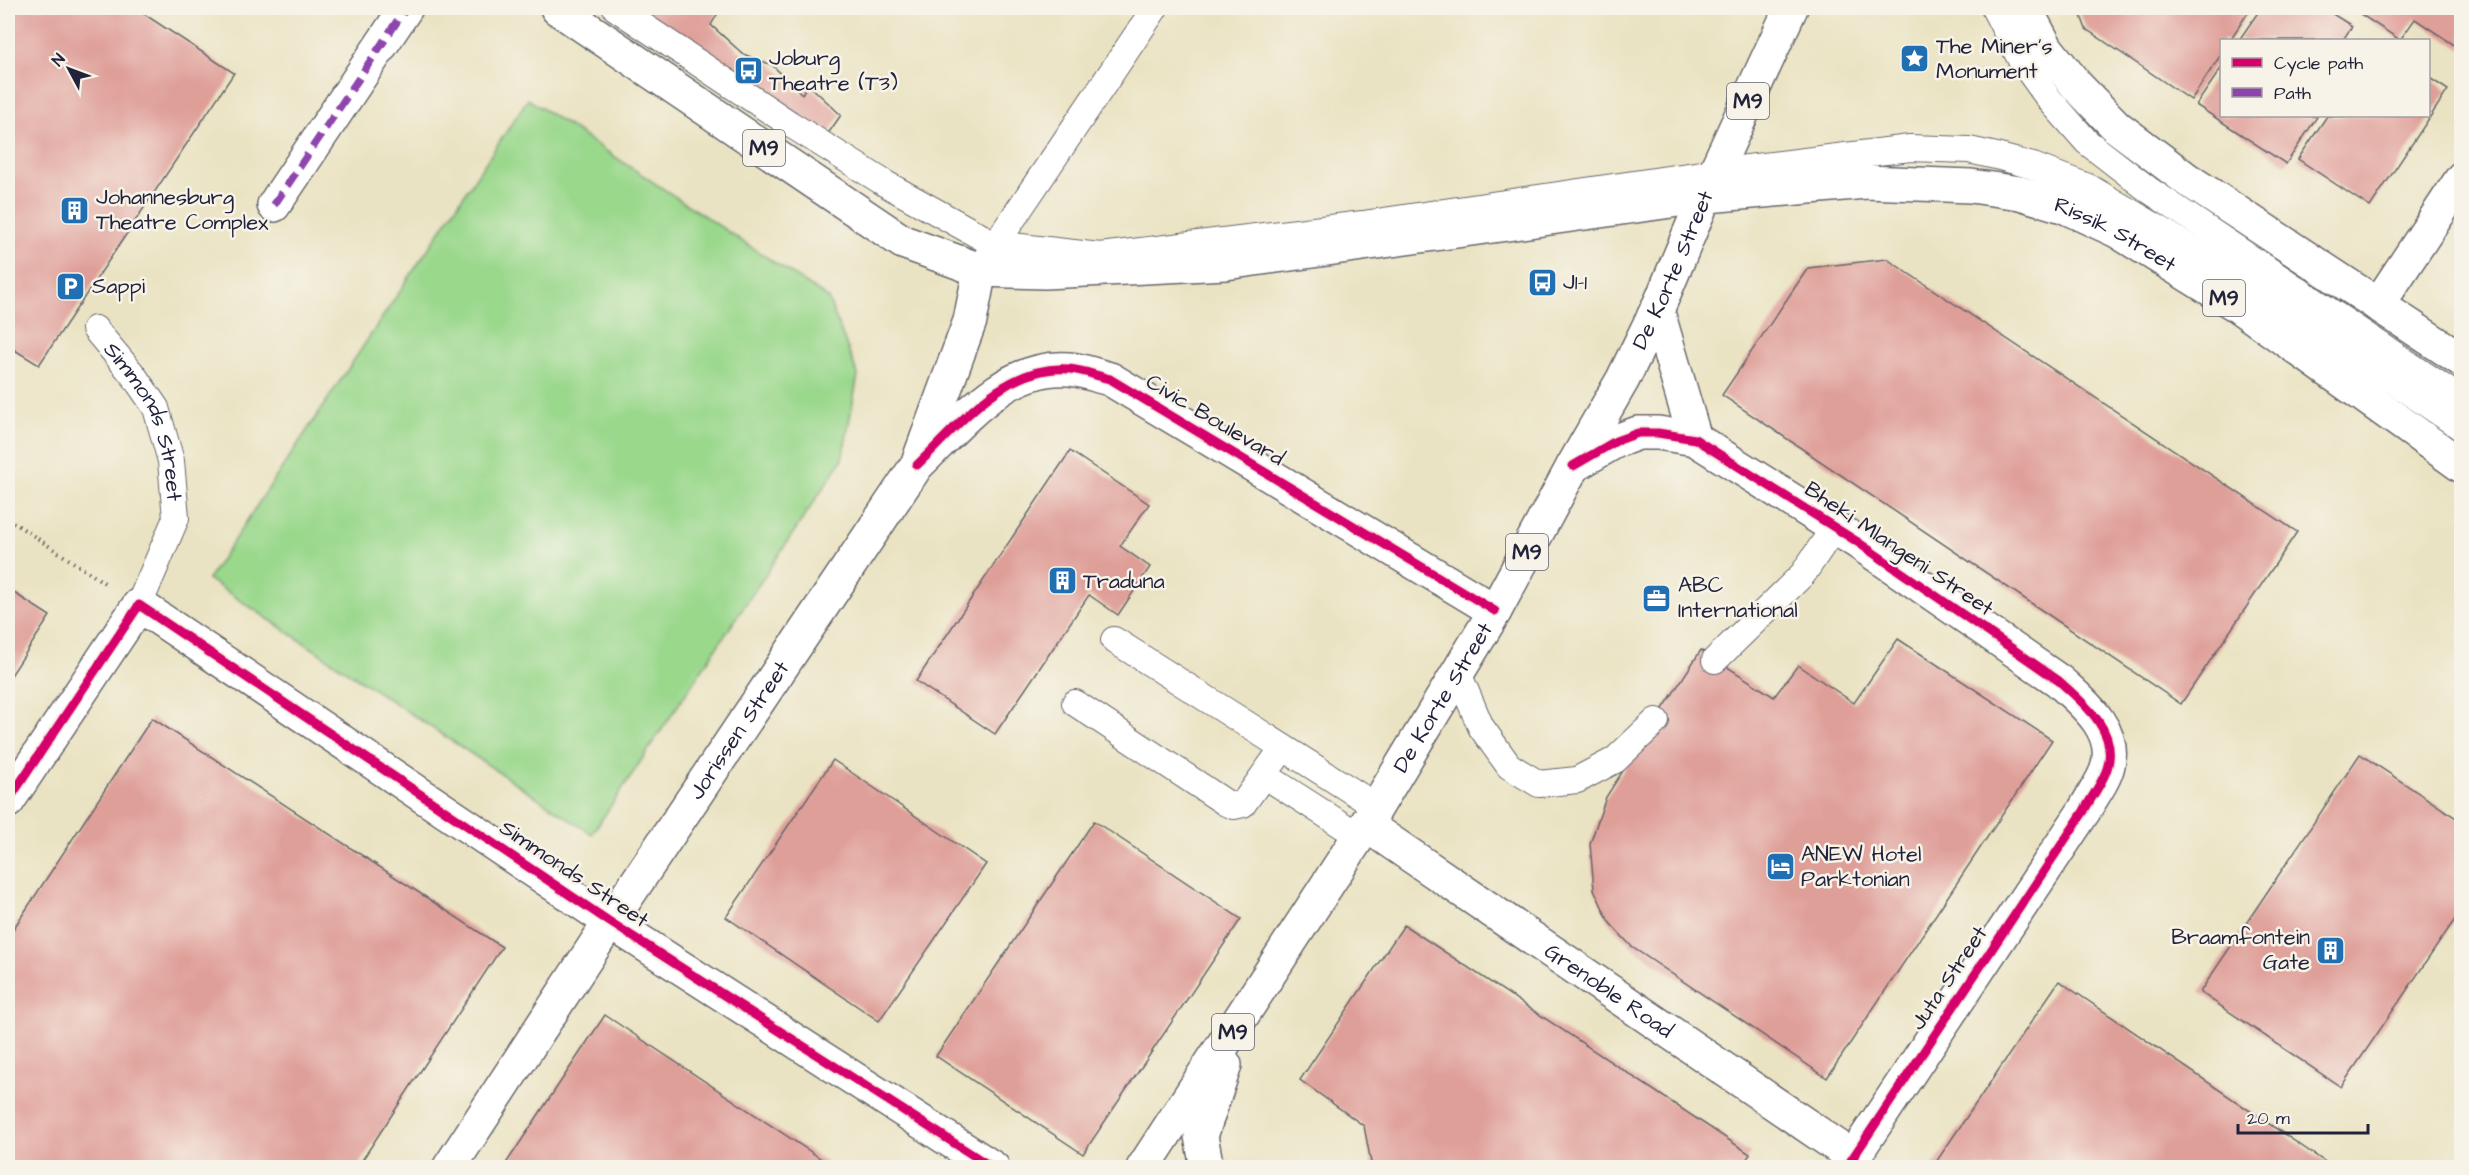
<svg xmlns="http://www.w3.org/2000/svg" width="2469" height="1175" viewBox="0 0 2469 1175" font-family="'Architects Daughter',sans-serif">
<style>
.green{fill:#9ad88c;stroke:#5e7d64;stroke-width:1.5}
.building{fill:#df9f99}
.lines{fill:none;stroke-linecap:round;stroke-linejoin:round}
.lane-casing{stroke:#68666b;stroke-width:28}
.street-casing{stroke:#68666b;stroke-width:36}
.secondary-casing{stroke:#68666b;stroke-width:36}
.primary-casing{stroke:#68666b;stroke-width:36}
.path{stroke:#68666b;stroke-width:4;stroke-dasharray:1.5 4.5;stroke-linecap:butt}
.lane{stroke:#fff;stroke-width:26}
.street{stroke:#fff;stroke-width:33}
.secondary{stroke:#fff;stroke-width:33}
.primary{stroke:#fff;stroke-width:33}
.quiet{stroke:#8e44ad;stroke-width:8;stroke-dasharray:15 8;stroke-linecap:butt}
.cycleway-casing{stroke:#f7f3e8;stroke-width:13}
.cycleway{stroke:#d6006c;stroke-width:9}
.labels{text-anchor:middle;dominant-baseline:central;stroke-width:5;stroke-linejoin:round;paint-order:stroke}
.shield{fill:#f7f3e8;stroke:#62616f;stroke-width:1.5}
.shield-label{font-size:21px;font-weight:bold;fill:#22223b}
.poi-label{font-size:22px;fill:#22223b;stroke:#f7f3e8;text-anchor:start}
.street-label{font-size:22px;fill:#22223b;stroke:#f7f3e8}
</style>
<rect width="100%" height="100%" fill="#f7f3e8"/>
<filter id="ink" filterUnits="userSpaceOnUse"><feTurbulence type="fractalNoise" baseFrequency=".0167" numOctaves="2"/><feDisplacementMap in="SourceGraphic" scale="12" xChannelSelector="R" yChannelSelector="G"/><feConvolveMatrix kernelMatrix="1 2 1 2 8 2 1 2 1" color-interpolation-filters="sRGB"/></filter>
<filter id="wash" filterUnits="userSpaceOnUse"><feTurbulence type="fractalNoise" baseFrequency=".008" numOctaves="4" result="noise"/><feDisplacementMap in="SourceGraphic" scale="24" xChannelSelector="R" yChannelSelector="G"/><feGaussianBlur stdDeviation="1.35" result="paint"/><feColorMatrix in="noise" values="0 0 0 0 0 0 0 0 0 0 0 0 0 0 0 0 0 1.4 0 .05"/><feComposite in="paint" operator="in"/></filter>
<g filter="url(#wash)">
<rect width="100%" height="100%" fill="#eae3c3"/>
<path class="green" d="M528,99L828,298L858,375L842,460L592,834L208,579Z"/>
<g id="blocks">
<path class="building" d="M8,8H135L234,73L39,365L8,346Z
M630,8H713L719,11L711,25L743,54L772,65L802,94L808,84L841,115L825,138Z
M2078,8H2244L2249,11L2230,40H2222V53L2191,100L2086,29Z
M2261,8H2323L2352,26L2343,40H2239Z
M2351,8H2462V50L2415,19L2400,40Z
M2222,67V116H2314L2317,117L2286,164L2196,105Z
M2428,77L2448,90L2370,207L2298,159L2327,116H2428Z
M1887,259L2297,532L2181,704L1722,395L1808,268Z
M1070,451L1149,504L1120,546L1150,567L1118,615L1089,595L995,734L916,681Z
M8,589L50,616L8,680Z
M1898,639L2052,740L1827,1078L1632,947L1609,922L1594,889L1590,844L1606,797L1701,650L1774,697L1798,665L1854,703Z
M152,718L502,947L357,1168H8V937Z
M2360,754L2462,822V909L2341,1087L2200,992Z
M833,760L986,864L879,1021L726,917Z
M1094,821L1241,919L1083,1154L936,1056Z
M1404,925L1750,1154L1741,1168H1372L1364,1126L1300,1080Z
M2059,981L2334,1168H1932Z
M605,1015L835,1168H503Z"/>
</g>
</g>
<g filter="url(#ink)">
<use href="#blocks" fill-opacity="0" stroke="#68666b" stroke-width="1.5"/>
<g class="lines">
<defs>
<g id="lane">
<path d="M616,8L790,124L886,184L994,244L1100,256L1363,224L1715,172L1910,148L1969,150L1996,156L2033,166L2088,187L2161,230L2301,318L2462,428"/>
<path d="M1994,8L2021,60L2049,99L2087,142L2149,190L2462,400"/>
<path d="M987,257L1155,8"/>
<path id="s1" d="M95,329L134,376L156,408L171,461L176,518L139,605"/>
<path d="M1114,640L1377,807"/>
<path d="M1715,660L1803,574L1834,528"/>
<path d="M1458,673L1481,727L1509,766L1539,784L1577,780L1615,760L1656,721"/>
<path d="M1075,703L1226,803L1234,806L1243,804L1283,748"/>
<path d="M1264,775L1359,836"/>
</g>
<g id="street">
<path d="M274,205L406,8"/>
<path d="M2378,305L2462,178"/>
<path d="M1657,309L1695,439"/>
<path d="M917,465C959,425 1005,364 1069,369C1083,370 1097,376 1110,379L1495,611"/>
<path d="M1573,466L1616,441L1638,433H1658L1695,439L1856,541L2059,681C2082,702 2117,729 2108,765C2105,780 2091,797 2084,811L1846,1168"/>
<path d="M8,801L139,605L610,922L993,1168"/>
<path id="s2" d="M1366,825L1853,1157"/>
</g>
<g id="secondary">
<path id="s3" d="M449,1168L610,922L917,465L970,321L980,270"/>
</g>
<g id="primary">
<path id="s4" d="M557,8L903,242L980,270L1045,272L1226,263L1707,196L1866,182L1971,186L2020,193L2063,206L2117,231L2238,306L2462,466"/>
<path d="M2025,8L2047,49L2077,86L2117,127L2185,178L2462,360"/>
<path id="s5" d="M1143,1168L1359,836L1495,611L1573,466L1623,379L1661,301L1715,172L1791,8"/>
<path d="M1207,1168L1201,1136L1225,1065"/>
</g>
</defs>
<use href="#lane" class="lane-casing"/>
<use href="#street" class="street-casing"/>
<use href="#secondary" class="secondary-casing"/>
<use href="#primary" class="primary-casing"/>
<path class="path" d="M8,519L106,584"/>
<use href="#lane" class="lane"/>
<use href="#street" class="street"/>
<use href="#secondary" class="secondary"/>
<use href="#primary" class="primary"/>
<path class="quiet" d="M274,205L406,8"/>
<defs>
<path id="cycleway" d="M917,465C959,425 1005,364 1069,369C1083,370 1097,376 1110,379L1495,611
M1573,466L1616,441L1638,433H1658L1695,439L1856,541L2059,681C2082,702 2117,729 2108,765C2105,780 2091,797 2084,811L1846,1168
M8,801L139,605L610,922L993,1168"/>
</defs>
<use href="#cycleway" class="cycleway-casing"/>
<use href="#cycleway" class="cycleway"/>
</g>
</g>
<defs>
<symbol id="sight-square" viewBox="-11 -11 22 22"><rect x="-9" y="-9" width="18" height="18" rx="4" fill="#1f6fb2" stroke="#f7f3e8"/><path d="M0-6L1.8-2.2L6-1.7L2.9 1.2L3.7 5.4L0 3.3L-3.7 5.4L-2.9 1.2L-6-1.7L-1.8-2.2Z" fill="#fff"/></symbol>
<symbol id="bus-square" viewBox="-11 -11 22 22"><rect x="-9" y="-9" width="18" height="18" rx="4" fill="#1f6fb2" stroke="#f7f3e8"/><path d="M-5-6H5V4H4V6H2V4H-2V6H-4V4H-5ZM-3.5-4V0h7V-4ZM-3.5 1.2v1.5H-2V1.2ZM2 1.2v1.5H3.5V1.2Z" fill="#fff"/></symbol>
<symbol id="building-square" viewBox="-11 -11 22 22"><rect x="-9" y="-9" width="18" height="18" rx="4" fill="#1f6fb2" stroke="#f7f3e8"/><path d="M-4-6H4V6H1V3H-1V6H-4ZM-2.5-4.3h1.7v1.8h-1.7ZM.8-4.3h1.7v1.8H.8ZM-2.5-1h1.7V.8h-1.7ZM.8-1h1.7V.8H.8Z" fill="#fff"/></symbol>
<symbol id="parking-square" viewBox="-11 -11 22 22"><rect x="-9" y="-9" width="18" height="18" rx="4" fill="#1f6fb2" stroke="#f7f3e8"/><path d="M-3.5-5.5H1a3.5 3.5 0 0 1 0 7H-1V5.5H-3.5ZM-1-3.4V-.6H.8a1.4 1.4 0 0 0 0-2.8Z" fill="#fff"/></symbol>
<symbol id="office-square" viewBox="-11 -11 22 22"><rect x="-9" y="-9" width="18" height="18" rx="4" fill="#1f6fb2" stroke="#f7f3e8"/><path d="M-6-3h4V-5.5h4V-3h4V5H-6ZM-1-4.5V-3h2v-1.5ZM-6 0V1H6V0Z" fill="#fff"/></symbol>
<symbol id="hotel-square" viewBox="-11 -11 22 22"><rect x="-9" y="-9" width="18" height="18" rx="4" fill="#1f6fb2" stroke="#f7f3e8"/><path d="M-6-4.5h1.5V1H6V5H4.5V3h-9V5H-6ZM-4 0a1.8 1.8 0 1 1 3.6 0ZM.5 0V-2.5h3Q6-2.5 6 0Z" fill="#fff"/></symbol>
</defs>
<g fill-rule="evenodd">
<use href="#sight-square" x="1898" y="42" width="33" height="33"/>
<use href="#bus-square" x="732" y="54" width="33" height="33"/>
<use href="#building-square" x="58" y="194" width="33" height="33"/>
<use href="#bus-square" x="1526" y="266" width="33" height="33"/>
<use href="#parking-square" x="54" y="270" width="33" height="33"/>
<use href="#building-square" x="1046" y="564" width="33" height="33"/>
<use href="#office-square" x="1640" y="582" width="33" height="33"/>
<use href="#hotel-square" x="1764" y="850" width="33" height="33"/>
<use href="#building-square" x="2314" y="934" width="33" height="33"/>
</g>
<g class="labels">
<g class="shield">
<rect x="1727" y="83" width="42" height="36" rx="4.5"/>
<rect x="743" y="130" width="42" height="36" rx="4.5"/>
<rect x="2203" y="280" width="42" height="36" rx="4.5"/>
<rect x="1506" y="534" width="42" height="36" rx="4.5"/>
<rect x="1212" y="1014" width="42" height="36" rx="4.5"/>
</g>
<g class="shield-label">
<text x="1748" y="101">M9</text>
<text x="764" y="148">M9</text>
<text x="2224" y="298">M9</text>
<text x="1527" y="552">M9</text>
<text x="1233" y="1032">M9</text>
</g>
<g class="poi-label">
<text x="1936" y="46">The Miner's<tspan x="1936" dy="25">Monument</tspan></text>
<text x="769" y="58">Joburg<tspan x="769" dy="25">Theatre (T3)</tspan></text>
<text x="96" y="197">Johannesburg<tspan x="96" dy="25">Theatre Complex</tspan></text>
<text x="1563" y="282">J1-1</text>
<text x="92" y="286">Sappi</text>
<text x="1083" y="581">Traduna</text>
<text x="1678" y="585">ABC<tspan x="1678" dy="25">International</tspan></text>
<text x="1801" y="854">ANEW Hotel<tspan x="1801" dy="25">Parktonian</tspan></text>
<text x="2310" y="937" text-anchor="end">Braamfontein<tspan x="2310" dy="25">Gate</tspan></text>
</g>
<g class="street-label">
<text stroke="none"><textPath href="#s4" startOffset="1650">Rissik Street</textPath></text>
<text stroke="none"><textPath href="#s5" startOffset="1044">De Korte Street</textPath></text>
<text transform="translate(1215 420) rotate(31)">Civic Boulevard</text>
<text stroke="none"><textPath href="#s1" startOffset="108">Simmonds Street</textPath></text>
<text transform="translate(1899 549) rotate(34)">Bheki Mlangeni Street</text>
<text stroke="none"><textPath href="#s5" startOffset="558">De Korte Street</textPath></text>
<text stroke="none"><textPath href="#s3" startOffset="525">Jorissen Street</textPath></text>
<text transform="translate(574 874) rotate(34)">Simmonds Street</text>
<text transform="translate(1949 978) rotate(-56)">Juta Street</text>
<text stroke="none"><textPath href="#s2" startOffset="294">Grenoble Road</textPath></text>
</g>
</g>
<rect width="2469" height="1175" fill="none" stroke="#f7f3e8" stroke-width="30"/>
<rect x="2220" y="39" width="210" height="78" fill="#f7f3e8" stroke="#a29fa3" stroke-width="1.5"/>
<rect x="2232" y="58" width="30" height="9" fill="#d6006c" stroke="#a29fa3" stroke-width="1.5"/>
<text x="2274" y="69" font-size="18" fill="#22223b">Cycle path</text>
<rect x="2232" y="88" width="30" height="9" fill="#8e44ad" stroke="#a29fa3" stroke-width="1.5"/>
<text x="2274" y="99" font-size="18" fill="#22223b">Path</text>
<g transform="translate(69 69) rotate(311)" stroke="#f7f3e8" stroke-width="4.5" paint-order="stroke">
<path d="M0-4.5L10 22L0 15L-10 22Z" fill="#22223b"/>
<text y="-9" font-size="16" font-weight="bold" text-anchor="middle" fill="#22223b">N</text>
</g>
<path d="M2238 1124v9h130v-9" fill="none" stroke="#22223b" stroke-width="3"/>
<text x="2247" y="1124" font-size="18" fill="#22223b" stroke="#f7f3e8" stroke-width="4.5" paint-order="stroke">20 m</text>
</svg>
